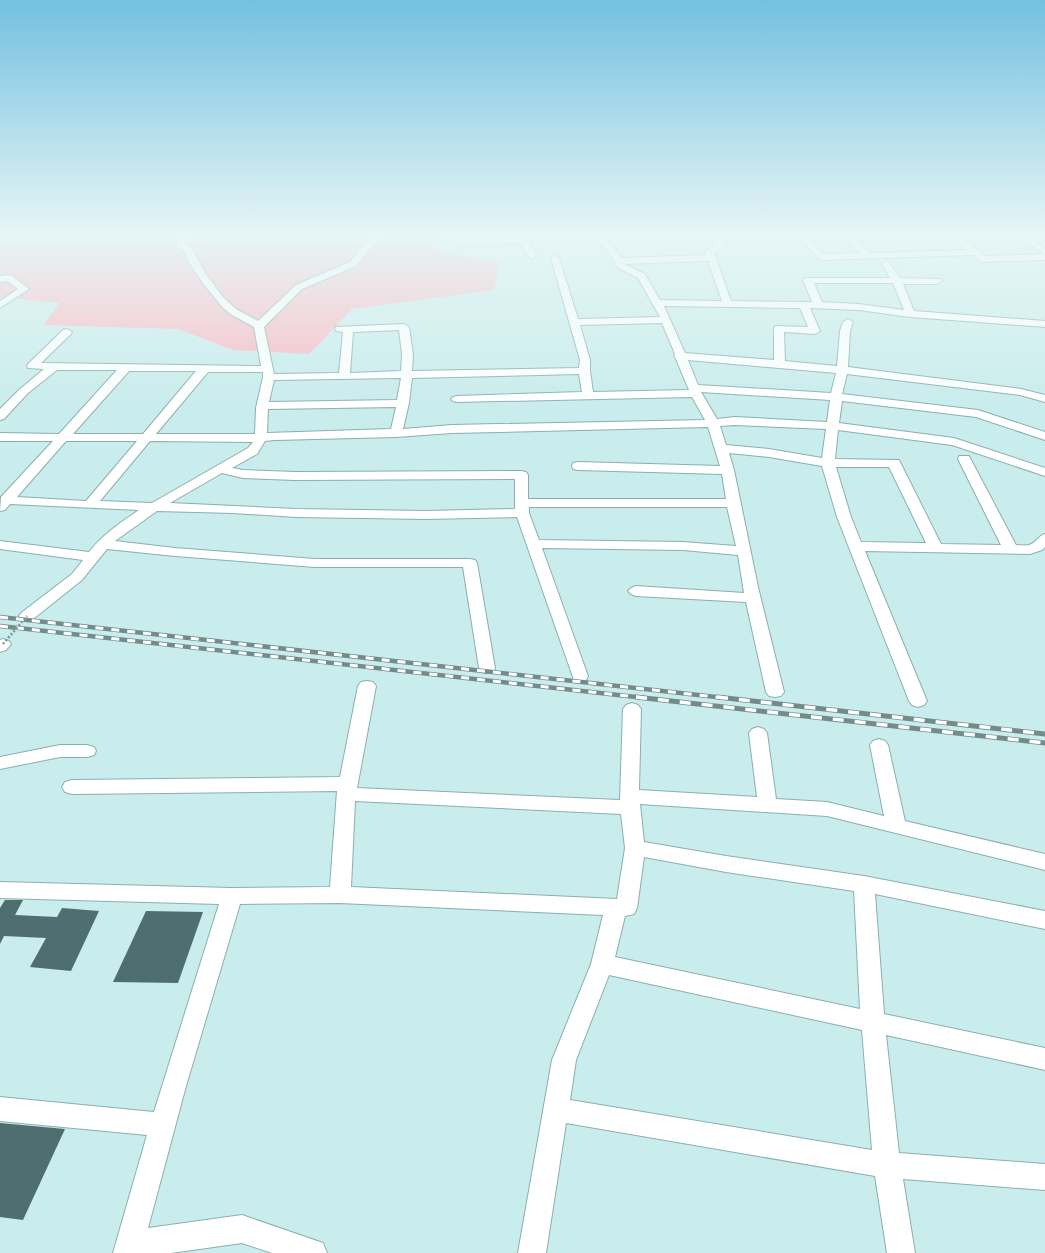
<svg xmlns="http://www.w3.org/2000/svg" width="1045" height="1253" viewBox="0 0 1045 1253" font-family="'Fira Sans',sans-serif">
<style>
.green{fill:#fabac3}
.building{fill:#4e6e6f}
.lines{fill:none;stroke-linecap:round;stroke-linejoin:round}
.minor-casing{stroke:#8caeae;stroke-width:2}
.minor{fill:#fff;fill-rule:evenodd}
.rail-far1-casing{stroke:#748b8b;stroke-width:4.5}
.rail-casing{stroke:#748b8b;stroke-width:5}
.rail-far1{stroke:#fff;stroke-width:3;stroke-dasharray:8;stroke-linecap:butt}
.rail{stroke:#fff;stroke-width:3.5;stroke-dasharray:11;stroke-linecap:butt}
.path-bridge{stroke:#7f9999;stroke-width:2.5;stroke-dasharray:2 2;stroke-linecap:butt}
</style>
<rect width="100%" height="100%" fill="#c9ecec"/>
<path class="green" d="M0,236H440L435,251L500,262L494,290L352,309L309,354L233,350L178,329L43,325L60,303L0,297Z"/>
<path class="building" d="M5,900H23L15,915L57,917L62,908L99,911L71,971L30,967L46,938L4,936L0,944V908Z
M146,911L203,912L178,983L113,982Z
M0,1123L65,1129L23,1220L0,1217Z"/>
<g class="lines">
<defs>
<path id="minor" d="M179,236H187L188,237L184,244L191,247L205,273L223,297L236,309L258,321L296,285L350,262L370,238L375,236H385L384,238L376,242L356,266L302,289L264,327L274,374L339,373L343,332L336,331L335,329L336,327L404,324L409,327L413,354L412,371L579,368L580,360L551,258L555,255L559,258L578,319L660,317L638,278L618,268L612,257L599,241L529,242L536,256L532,259L528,256L521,243L457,244L456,242L457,240L460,239L604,236L622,258L706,255L705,251L717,244L711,236H719L726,245L714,252L731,301L812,302L803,280L805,278H890L882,264L886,261L889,262L900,278L940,279L942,281L937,284H903L914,311L1045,321V327L910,317L859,310L810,308L820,331L815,334L784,332L785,361L837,366L840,331L843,322L848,319L853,322L850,331L848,367L1021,389L1045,395V402L1020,395L847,374L842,394L978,410L1045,432V440L976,417L842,401L839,423L954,438L1045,468V476L952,445L838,430L835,459L899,460L941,544L1001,545L958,459L959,456H969L1016,545C1020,545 1025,546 1029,545C1036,543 1038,536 1045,534V547L1042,550L1030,554L865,551L927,701L924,705L918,707L912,705L909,701L837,517L822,466L769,457L729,453L734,470L758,587L784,692L781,696L775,697L769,696L766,692L746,602L636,596L631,594L628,591L631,588L636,586L744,593L738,555L683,550L542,548L588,676L586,680L580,681L574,680L517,517L426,519L296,517L233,513L157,511L115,541L175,548L315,559H470L475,560L477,563L495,668L493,672L487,673L481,672L479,668L463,567H315L175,556L107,549L82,580L33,619L27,621L21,619L19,616L21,613L72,574L83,560L0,549V541L89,552C103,534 120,523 139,510L10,504L5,510L0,511L1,497L53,441H0V433L59,434L117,370H57L28,393L4,419L0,420V409L20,389L44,369L28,368L27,366L28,364L63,330L67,329L72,332L71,334L41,363L261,366L254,327L232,315L223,308L202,282L190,264L184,251L175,245L180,237ZM708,261L722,301L660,300L645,274L624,264ZM814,283H893L904,310L859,304L822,302ZM664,306L800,308L808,327L775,326L774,328V360L685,353ZM662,323L675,354L674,356L676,359L689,390L593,392L590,371V360L580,325ZM399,330L402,354L401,371L350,373L353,332ZM688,360L836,373L831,393L698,385ZM129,371H196L143,434H73ZM208,372H263V377L256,408L255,434H156ZM579,374L582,392L457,396L453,397L451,399L453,401L457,402L692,397L705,420L452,425L403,429L409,403L412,378ZM401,378L397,400L269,402L274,380ZM701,392L830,400L827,422L735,417L717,419ZM396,407L391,429L267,433L268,409ZM735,425L826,429L822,458L769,449L726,445L720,426ZM708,427L720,466L578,462L573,463L572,466L573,469L578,470L722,474L726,499H528V475L526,472L521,471L295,472L243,470L232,468L257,454L265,441L275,440L396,437L452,433ZM66,441H137L86,501L17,497ZM150,441L253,442L248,448L152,503L100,501ZM836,467H889L926,543L861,542L851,517ZM222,473L243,478L295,480L515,479V509L426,511L296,509L170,503ZM529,507H727L736,546L683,542L539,540L529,513Z
M797,236H805L824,254L860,253L842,236H851L870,253L967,250L951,236H960L985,256L1044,254L1017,236H1026L1045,248V260L982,262L979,261L974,255L822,260L819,259Z
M9,275L12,276L29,289L0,308V301L18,289L7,281L0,282V276Z
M3,639L9,641L11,644L6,650L0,652V640Z
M367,681L373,682L376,686L357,788L620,800L623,709L626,705L632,703L638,705L641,709L639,790L757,797L749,733L752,729L758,727L764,729L767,733L776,799L827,802L884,816L870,745L873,741L879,739L885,741L888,745L905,821L1045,854V870L827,816L640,804L644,842L726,856L864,876L1045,911V929L875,894L884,1014L1045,1048V1070L886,1035L899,1153L1045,1164V1190L903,1179L915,1253H887L875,1176L566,1123L546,1253H518L552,1060L591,964L603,915L340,903L240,904L186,1086L148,1228L242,1215L323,1243L327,1253H272L242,1243L171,1253H113L147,1135L0,1121V1097L154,1112L219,904L0,898V882L232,888L330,887L337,791L72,794L65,792L62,787L65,782L72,780L340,777L358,686L361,682ZM355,801L621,814L625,848L617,899L351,887ZM644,857L726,872L854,891L860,1009L615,957L625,916L634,914L637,908ZM609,975L862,1030L872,1150L570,1100L576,1060Z
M60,745H87L94,747L96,751L94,755L87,757H60L0,769V757Z"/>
</defs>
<use href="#minor" class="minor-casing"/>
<use href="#minor" class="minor"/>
<defs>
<path id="rail-far1" d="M0,617L725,698
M0,626L645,698"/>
<path id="rail" d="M636,697L1045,743
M717,697L1045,734"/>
</defs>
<use href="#rail-far1" class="rail-far1-casing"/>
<use href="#rail" class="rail-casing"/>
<use href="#rail-far1" class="rail-far1"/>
<use href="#rail" class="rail"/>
<path class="path-bridge" d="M3,644L27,616"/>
</g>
<linearGradient id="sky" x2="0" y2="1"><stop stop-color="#73c0e0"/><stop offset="0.57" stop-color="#e7f6f6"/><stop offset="1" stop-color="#e7f6f6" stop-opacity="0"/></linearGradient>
<rect width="1045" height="411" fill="url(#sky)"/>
</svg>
